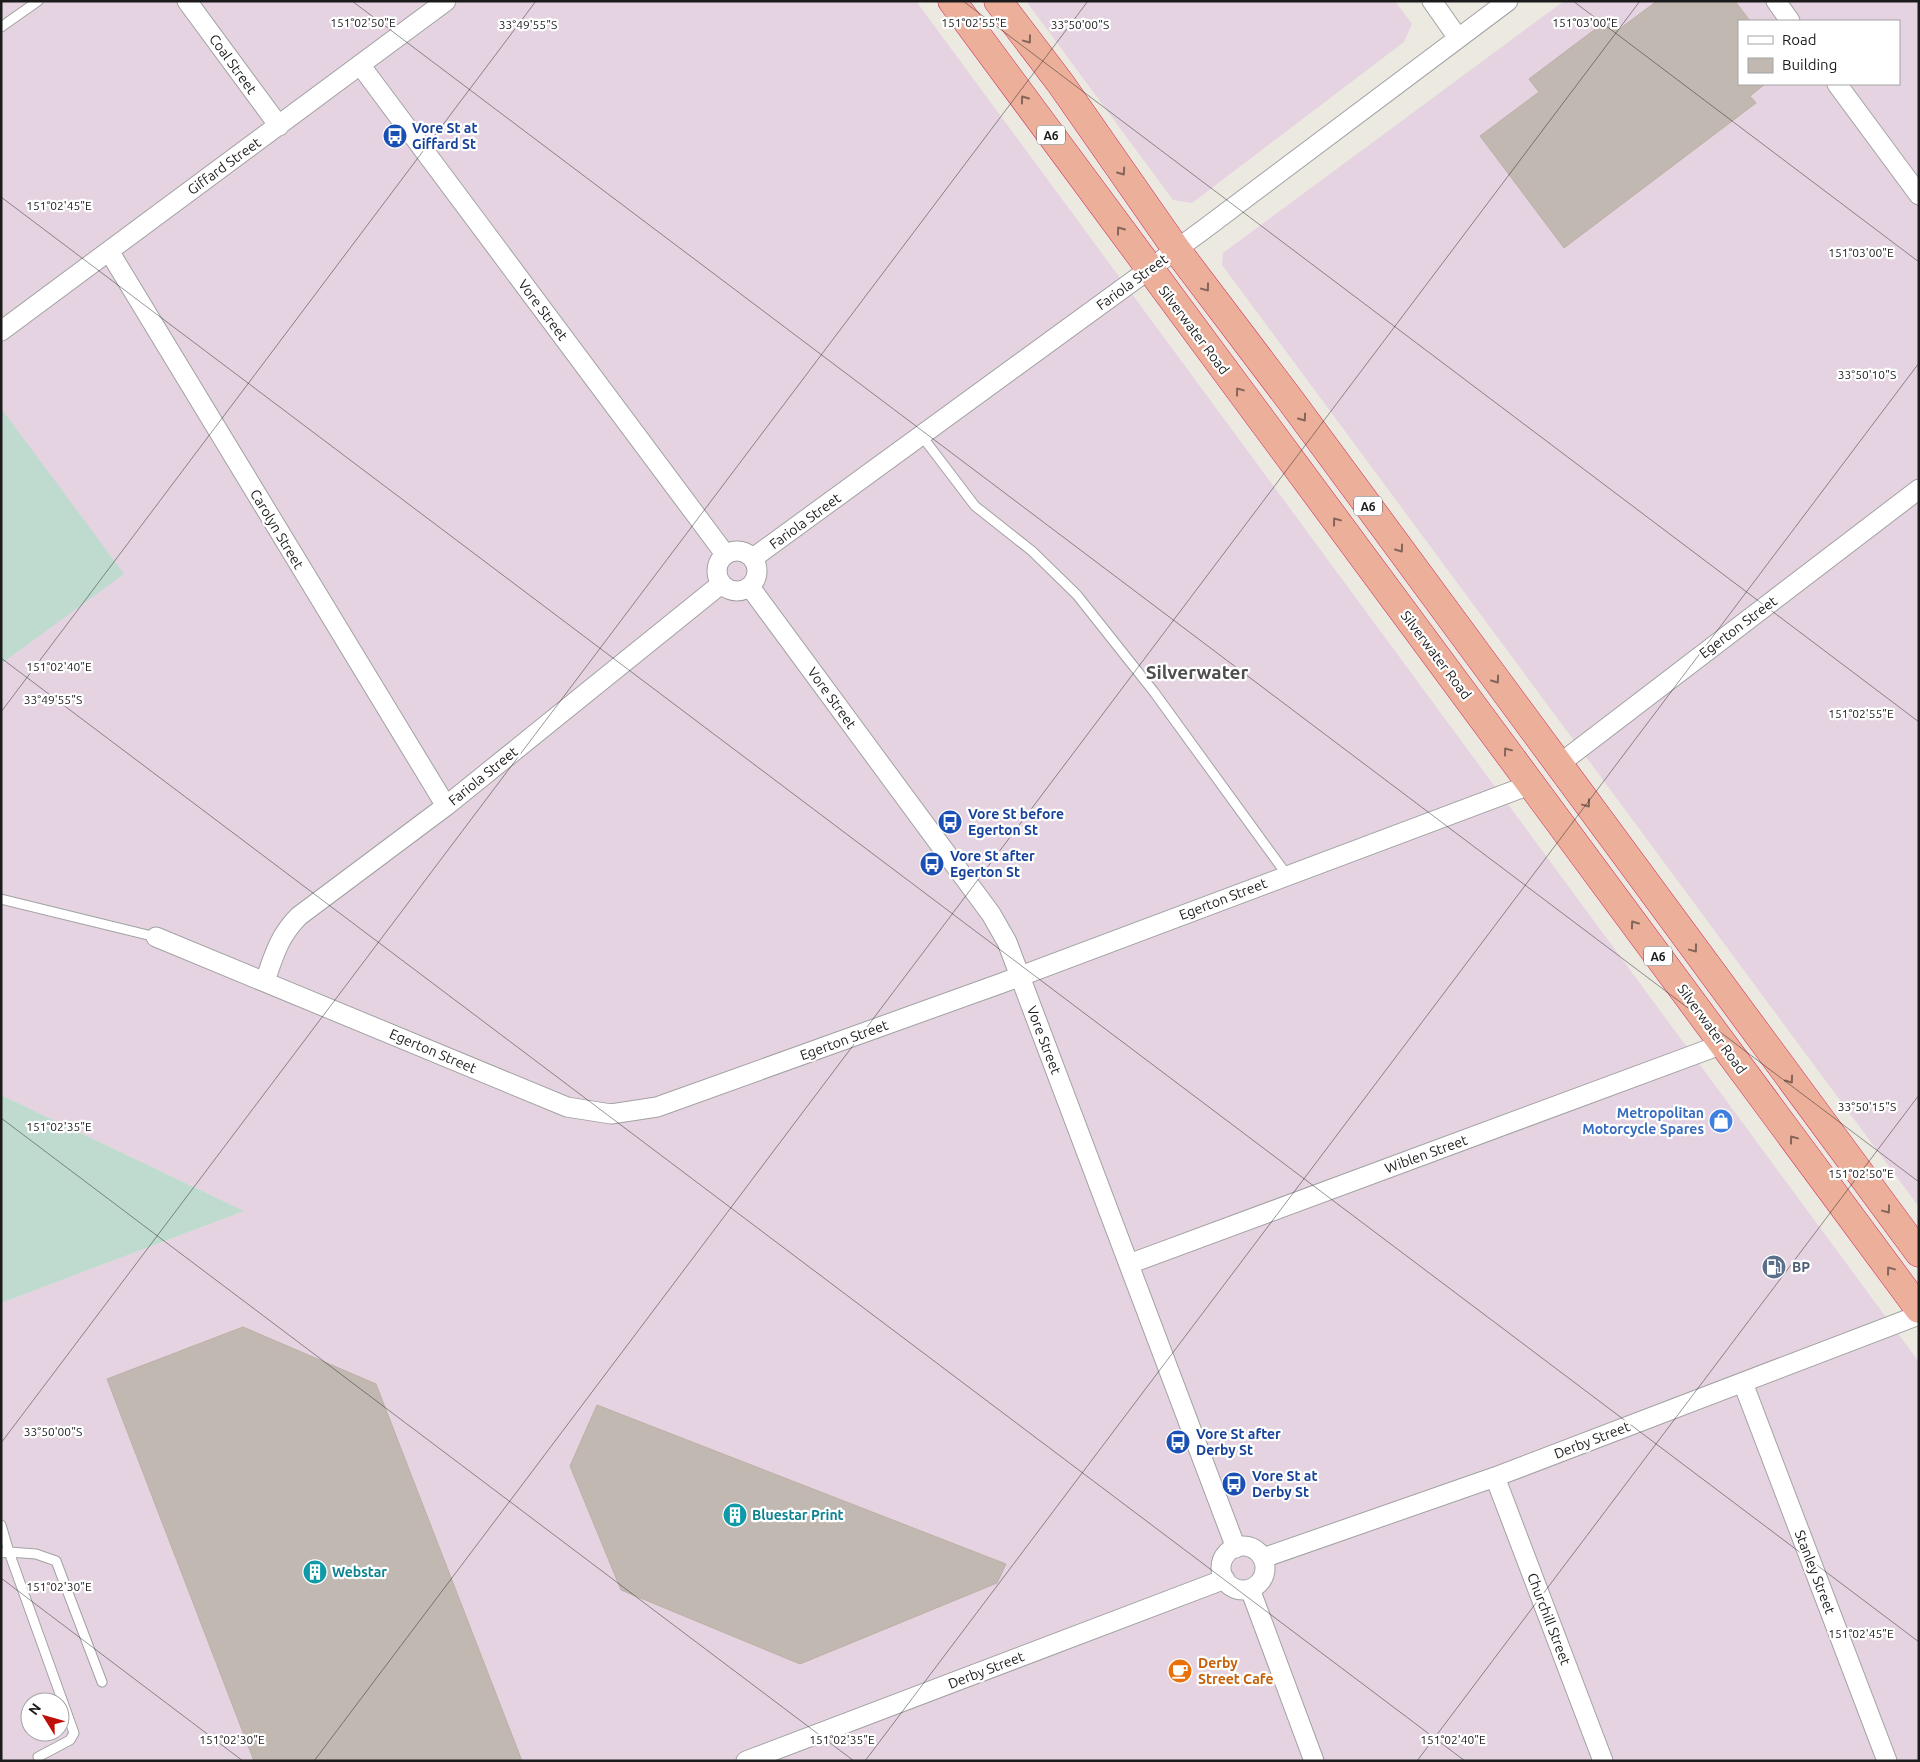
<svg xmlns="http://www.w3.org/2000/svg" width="1920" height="1762" viewBox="0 0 1920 1762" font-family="Ubuntu,sans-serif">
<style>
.industrial{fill:#e5d3e1;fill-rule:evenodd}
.wetland{fill:#bfdace}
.building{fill:#c1b8b1;stroke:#bdb0a4}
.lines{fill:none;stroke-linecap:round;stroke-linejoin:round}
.service-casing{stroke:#a2a2a2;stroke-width:11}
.minor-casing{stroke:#a2a2a2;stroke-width:21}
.trunk-casing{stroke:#ce2b5d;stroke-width:29}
.service{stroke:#fff;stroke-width:9}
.minor{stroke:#fff;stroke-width:19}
.trunk{stroke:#ecaf9a;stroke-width:28}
.oneway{stroke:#84655a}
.ticks{fill:none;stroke:#1b1b1b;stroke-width:1;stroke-opacity:0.45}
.labels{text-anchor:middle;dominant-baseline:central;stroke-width:4.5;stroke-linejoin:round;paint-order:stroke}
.shield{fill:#fff;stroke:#5f5f5f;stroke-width:1}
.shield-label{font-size:12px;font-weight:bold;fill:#1b1b1b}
.street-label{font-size:14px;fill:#1b1b1b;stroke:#fff}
.transit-label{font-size:14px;font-weight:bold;fill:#164399;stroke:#fff;text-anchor:start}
.shop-label{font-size:14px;font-weight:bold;fill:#366cbe;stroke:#fff;text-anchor:end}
.service-label{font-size:14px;font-weight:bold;fill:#4e5e75;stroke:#fff;text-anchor:start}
.culture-label{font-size:14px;font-weight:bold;fill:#0d838f;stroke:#fff;text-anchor:start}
.food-label{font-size:14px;font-weight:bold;fill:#c56008;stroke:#fff;text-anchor:start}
.district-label{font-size:19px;font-weight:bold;fill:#4e4e4e;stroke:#fff}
.ticks-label{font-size:12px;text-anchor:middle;fill:#1b1b1b;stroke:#fff;stroke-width:4.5;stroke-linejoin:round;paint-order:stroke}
</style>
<rect width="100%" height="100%" fill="#ece9e1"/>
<path class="industrial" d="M1,1H916L1919,1362V1761H1V1303L244,1211L1,1095V664L123,574L1,408ZM30,1702H60V1732H30Z
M1026,1H1395L1412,24L1404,42L1192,203L1173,200Z
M1564,1H1919V1207L1222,265L1223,253ZM1739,21H1899V84H1739Z"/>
<path class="wetland" d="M1,408L124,574L1,664Z
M1,1095L244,1211L1,1303Z"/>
<path class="building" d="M1657,1H1735L1750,21H1739V84H1765L1750,96L1756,103L1564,248L1480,136L1539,92L1529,79L1610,18L1618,30Z
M243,1327L376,1384L522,1761H254L107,1379Z
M597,1405L1006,1564L997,1583L800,1664L621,1590L570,1466Z"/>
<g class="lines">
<defs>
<path id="service" d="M1,27L38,1
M921,435L975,506L1032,551L1077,595L1154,692L1287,875
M1,899L156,937
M1,1525L9,1552L36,1554L56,1561L102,1682
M1,1553L9,1552L74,1733L70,1740L38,1757"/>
<path id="minor" d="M187,1L279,126
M1432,1L1458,38
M1776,1L1790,21
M361,66L725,554
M1837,84L1919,195
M109,251L446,806
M1,331L446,1
M717 571a20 20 0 1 1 40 0a20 20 0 1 1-40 0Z
M753,558L1203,230L1508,1
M750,587L991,914L1007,942L1236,1548
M1558,765L1919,489
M156,937L567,1107L611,1114L657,1107L1002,983L1532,784
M265,981C274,955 279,936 299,916L446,806L721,584
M1129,1264L1723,1044
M1743,1383L1887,1761
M1495,1477L1603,1761
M1221 1568a22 22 0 1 1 44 0a22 22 0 1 1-44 0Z
M1263,1558L1495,1477L1919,1315
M1250,1589L1314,1761
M746,1761L1225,1579"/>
<path id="trunk" d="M952,1L1919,1309
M998,1L1061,84L1176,249L1291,401L1919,1253"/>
</defs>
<use href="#service" class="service-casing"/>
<use href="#minor" class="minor-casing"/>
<use href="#trunk" class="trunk-casing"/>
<use href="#service" class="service"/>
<use href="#minor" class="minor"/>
<use href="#trunk" class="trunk"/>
</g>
<defs><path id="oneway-chevron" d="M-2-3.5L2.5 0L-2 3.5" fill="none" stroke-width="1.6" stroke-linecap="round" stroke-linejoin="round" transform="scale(1.25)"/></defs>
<g class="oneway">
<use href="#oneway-chevron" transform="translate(1028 40) rotate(53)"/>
<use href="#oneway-chevron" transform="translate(1024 99) rotate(-126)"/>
<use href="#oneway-chevron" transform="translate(1122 172) rotate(55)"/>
<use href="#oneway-chevron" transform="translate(1120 230) rotate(-126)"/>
<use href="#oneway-chevron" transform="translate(1206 288) rotate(53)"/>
<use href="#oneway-chevron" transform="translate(1239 391) rotate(-127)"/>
<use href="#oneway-chevron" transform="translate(1303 418) rotate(54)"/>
<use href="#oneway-chevron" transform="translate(1336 521) rotate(-127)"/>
<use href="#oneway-chevron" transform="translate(1400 549) rotate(54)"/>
<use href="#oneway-chevron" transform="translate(1496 680) rotate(54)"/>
<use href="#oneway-chevron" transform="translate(1507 751) rotate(-127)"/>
<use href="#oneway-chevron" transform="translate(1587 804) rotate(53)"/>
<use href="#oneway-chevron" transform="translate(1634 924) rotate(-126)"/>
<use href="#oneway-chevron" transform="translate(1694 949) rotate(53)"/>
<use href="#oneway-chevron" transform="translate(1790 1080) rotate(54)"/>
<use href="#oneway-chevron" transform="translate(1793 1139) rotate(-127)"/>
<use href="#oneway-chevron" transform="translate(1887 1210) rotate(53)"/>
<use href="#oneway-chevron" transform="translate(1890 1270) rotate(-127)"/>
</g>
<path class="ticks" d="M352,1L1919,1182M963,1L1919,722M1573,1L1919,262M1,197L1919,1642M1,658L1465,1761M1,712L536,1M1,1118L854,1761M1,1443L1088,1M1,1578L243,1761M314,1761L1640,1M865,1761L1919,363M1417,1761L1919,1095"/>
<defs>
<symbol id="bus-disc" viewBox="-11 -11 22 22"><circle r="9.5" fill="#1a4fb4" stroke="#fff"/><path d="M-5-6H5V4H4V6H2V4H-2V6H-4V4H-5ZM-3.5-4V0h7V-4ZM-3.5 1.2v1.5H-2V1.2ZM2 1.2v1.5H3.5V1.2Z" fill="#fff"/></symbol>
<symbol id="shop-disc" viewBox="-11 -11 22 22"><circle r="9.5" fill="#3f7fe0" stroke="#fff"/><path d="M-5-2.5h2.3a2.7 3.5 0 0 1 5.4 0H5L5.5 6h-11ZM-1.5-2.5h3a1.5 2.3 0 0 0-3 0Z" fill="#fff"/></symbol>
<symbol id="fuel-disc" viewBox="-11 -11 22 22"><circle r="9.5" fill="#5c6f8a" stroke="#fff"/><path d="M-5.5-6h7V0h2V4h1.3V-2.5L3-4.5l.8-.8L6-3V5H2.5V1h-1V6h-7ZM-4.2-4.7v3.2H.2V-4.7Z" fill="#fff"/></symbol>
<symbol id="building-disc" viewBox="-11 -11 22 22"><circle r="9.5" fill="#0f9aa8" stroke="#fff"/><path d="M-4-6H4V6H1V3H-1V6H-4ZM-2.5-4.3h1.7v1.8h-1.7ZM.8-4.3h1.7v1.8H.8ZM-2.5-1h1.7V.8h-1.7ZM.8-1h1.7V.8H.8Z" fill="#fff"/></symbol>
<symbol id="cafe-disc" viewBox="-11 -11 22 22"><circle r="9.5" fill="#e8710a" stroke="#fff"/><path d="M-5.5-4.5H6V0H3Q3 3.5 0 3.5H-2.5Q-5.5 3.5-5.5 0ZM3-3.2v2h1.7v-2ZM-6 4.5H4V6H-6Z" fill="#fff"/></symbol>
</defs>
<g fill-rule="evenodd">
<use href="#bus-disc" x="381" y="122" width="28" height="28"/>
<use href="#bus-disc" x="936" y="808" width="28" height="28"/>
<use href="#bus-disc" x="918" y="850" width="28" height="28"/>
<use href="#shop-disc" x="1707" y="1107" width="28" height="28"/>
<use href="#fuel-disc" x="1760" y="1253" width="28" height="28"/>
<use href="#bus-disc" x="1164" y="1428" width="28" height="28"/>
<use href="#bus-disc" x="1220" y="1470" width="28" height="28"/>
<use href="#building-disc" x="721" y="1501" width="28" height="28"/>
<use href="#building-disc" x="301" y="1558" width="28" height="28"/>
<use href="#cafe-disc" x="1166" y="1657" width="28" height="28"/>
</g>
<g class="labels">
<g class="shield">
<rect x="1037" y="125.5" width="28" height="19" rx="4"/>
<rect x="1354" y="496.5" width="28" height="19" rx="4"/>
<rect x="1644" y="946.5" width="28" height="19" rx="4"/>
</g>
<g class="shield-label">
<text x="1051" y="135">A6</text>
<text x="1368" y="506">A6</text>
<text x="1658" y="956">A6</text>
</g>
<g class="street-label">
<text transform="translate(233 64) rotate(54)">Coal Street</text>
<text transform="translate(224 166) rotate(-36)">Giffard Street</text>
<text transform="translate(1132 282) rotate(-36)">Fariola Street</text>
<text transform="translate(543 310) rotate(53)">Vore Street</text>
<text transform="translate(1194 330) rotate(53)">Silverwater Road</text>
<text transform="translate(805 521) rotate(-36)">Fariola Street</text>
<text transform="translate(277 529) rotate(59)">Carolyn Street</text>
<text transform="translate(1738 627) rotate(-37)">Egerton Street</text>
<text transform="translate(1436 655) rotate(53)">Silverwater Road</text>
<text transform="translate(832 698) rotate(54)">Vore Street</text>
<text transform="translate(483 776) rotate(-39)">Fariola Street</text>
<text transform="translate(1223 899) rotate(-21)">Egerton Street</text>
<text transform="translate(1712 1029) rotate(54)">Silverwater Road</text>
<text transform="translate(844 1040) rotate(-20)">Egerton Street</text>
<text transform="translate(1044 1040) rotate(69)">Vore Street</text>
<text transform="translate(433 1051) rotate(23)">Egerton Street</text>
<text transform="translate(1426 1154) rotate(-20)">Wiblen Street</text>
<text transform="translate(1592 1440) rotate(-21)">Derby Street</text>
<text transform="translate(1815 1572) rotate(69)">Stanley Street</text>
<text transform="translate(1549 1619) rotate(69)">Churchill Street</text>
<text transform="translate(986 1670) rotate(-21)">Derby Street</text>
</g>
<g class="transit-label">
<text x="412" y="128">Vore St at<tspan x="412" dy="16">Giffard St</tspan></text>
<text x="968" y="814">Vore St before<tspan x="968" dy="16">Egerton St</tspan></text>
<text x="950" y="856">Vore St after<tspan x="950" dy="16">Egerton St</tspan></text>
<text x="1196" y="1434">Vore St after<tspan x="1196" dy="16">Derby St</tspan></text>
<text x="1252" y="1476">Vore St at<tspan x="1252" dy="16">Derby St</tspan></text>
</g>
<g class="shop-label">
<text x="1704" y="1113">Metropolitan<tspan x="1704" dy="16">Motorcycle Spares</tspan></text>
</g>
<g class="service-label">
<text x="1792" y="1267">BP</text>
</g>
<g class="culture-label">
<text x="752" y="1515">Bluestar Print</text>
<text x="332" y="1572">Webstar</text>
</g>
<g class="food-label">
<text x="1198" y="1663">Derby<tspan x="1198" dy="16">Street Cafe</tspan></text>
</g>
<g class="district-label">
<text x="1197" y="672">Silverwater</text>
</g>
</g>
<g class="ticks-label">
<text x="363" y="27">151°02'50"E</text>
<text x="974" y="27">151°02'55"E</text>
<text x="1585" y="27">151°03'00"E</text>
<text x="528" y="29">33°49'55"S</text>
<text x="1080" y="29">33°50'00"S</text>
<text x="59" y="210">151°02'45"E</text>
<text x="1861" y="257">151°03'00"E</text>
<text x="1867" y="379">33°50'10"S</text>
<text x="59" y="671">151°02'40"E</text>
<text x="53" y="704">33°49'55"S</text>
<text x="1861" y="718">151°02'55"E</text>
<text x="1867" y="1111">33°50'15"S</text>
<text x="59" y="1131">151°02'35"E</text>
<text x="1861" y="1178">151°02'50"E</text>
<text x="53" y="1436">33°50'00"S</text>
<text x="59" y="1591">151°02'30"E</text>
<text x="1861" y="1638">151°02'45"E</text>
<text x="232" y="1744">151°02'30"E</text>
<text x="842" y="1744">151°02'35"E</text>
<text x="1453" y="1744">151°02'40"E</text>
</g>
<rect width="1920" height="1762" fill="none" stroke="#1b1b1b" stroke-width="5"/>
<rect x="1738" y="20" width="162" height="65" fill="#ffffff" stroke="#a4a4a4"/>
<rect x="1748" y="36" width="25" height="8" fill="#ffffff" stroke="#a4a4a4"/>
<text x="1782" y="45" font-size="15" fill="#1b1b1b">Road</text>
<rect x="1748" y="58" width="25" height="15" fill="#c1b8b1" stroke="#a4a4a4"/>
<text x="1782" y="70" font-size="15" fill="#1b1b1b">Building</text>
<g transform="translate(45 1717) rotate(307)"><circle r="24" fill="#ffffff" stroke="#a4a4a4"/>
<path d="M0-4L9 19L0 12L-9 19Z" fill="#be0f09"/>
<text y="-8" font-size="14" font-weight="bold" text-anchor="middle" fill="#1b1b1b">N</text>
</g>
</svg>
